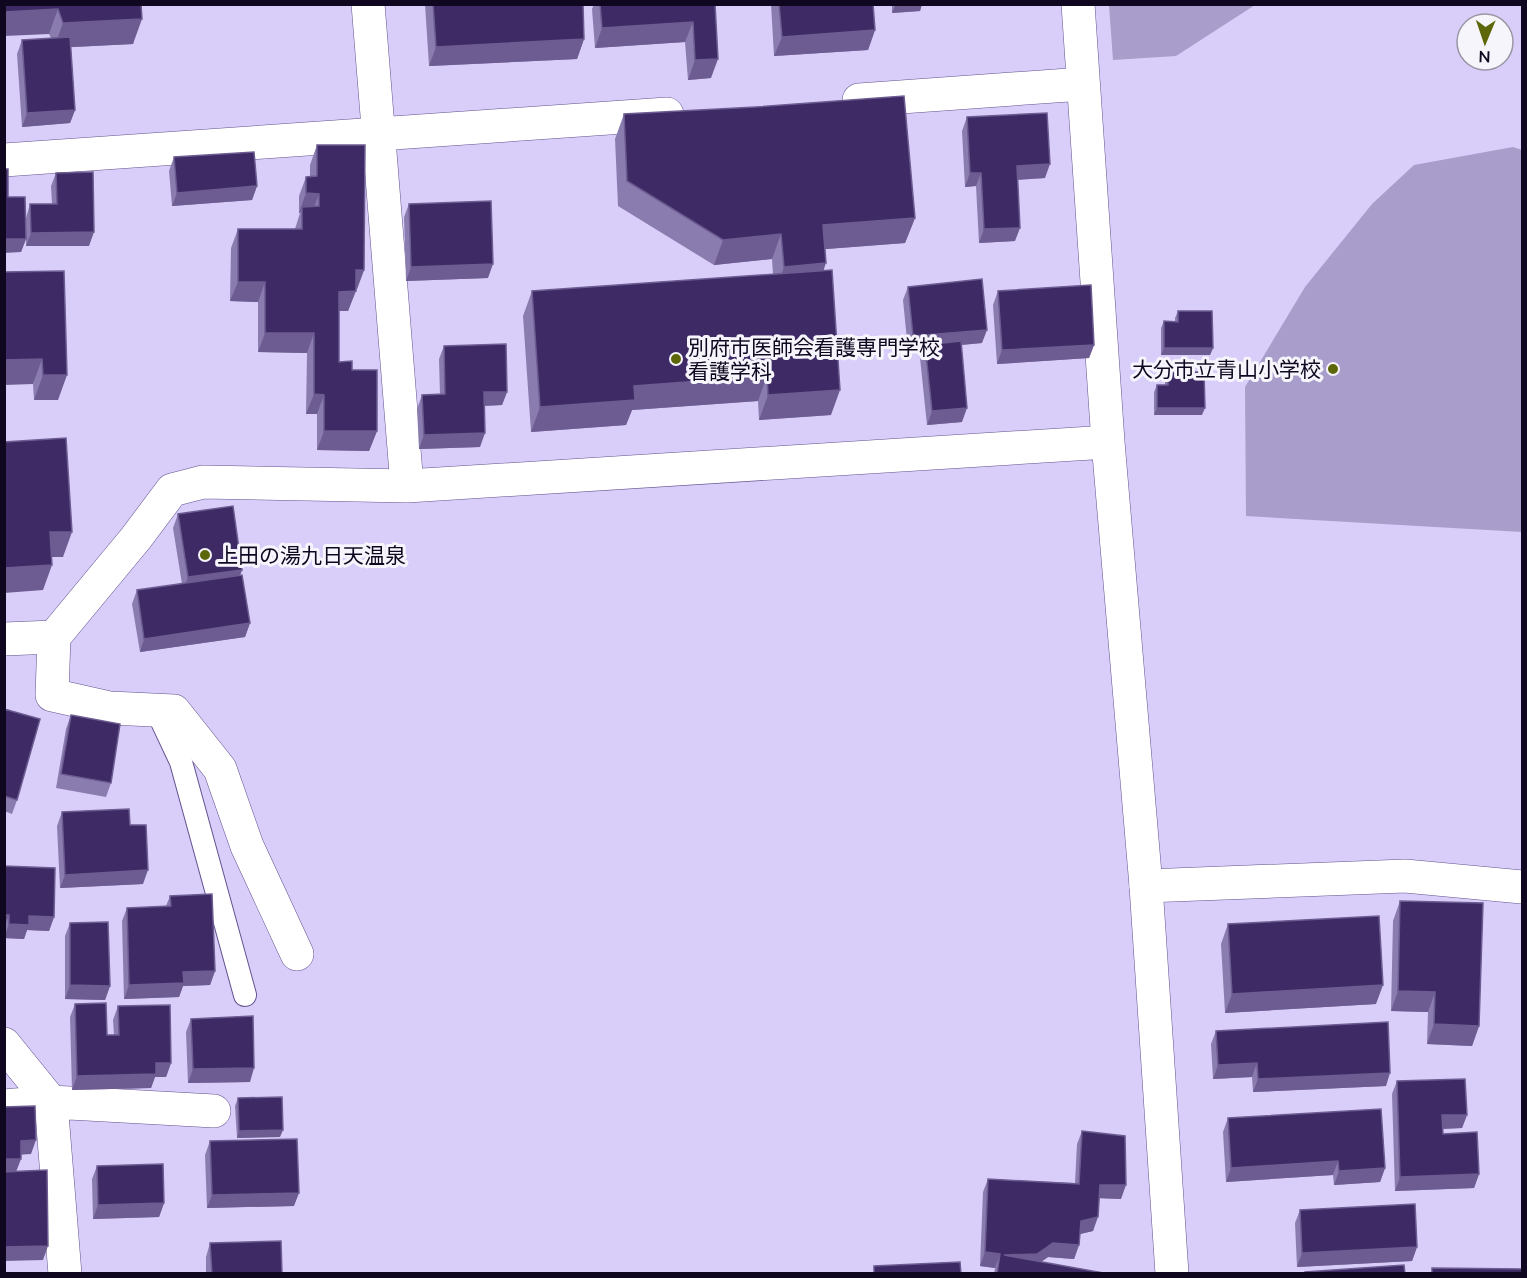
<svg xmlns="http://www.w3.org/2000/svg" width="1527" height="1278" viewBox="0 0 1527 1278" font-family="Mulish,'Noto Sans JP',sans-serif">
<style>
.green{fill:#a99ecb}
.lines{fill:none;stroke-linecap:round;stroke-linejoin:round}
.lane-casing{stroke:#63518f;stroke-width:24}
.street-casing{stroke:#63518f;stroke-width:34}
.secondary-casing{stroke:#63518f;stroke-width:34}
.lane{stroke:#fff;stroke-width:22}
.street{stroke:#fff;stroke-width:33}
.secondary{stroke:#fff;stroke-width:33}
.wall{fill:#8b7caf}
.shaded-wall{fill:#6c5c91}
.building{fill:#3e2b65;stroke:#6c5c91;stroke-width:1.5}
.poi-dot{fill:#5d6709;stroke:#f7f5fc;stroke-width:2}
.labels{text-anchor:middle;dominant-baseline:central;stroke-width:6;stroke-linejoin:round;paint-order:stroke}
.poi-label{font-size:21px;fill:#0f071f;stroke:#f7f5fc;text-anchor:start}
</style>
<rect width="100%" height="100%" fill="#d8cef9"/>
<path class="green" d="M1109,5V4L1255,5L1176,56L1113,60Z
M1513,147L1522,150V532L1246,516L1245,387L1305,287L1372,204L1414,165Z"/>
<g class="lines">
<defs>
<path id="lane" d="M157,711L181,762L245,995"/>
<path id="street" d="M368,4L407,486
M1078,4L1108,442L1146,886L1172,1274
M859,100L1083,84
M4,160L667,114
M54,637L52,695L110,708L174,711L220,769L247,846L297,954
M4,639L54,637L136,538L172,490L203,482L407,486L1108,442
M4,1044L51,1102L65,1274
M4,1106L51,1102L214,1111"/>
<path id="secondary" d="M1146,886L1405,876L1522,887"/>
</defs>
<use href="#lane" class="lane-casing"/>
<use href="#street" class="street-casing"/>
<use href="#secondary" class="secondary-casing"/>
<use href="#lane" class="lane"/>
<use href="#street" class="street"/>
<use href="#secondary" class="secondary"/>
</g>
<path class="wall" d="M4,4H141L133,44L71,47L75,110L70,123L22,127L17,54L22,40L51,38L49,34Z
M425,4H583L584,39L577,59L429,66Z
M594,4H715L711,78L688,80L685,42L595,48L592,9Z
M771,4H873L875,30L868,50L774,56Z
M892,4H922L920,11L892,13Z
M624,114L915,218L905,243L825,249L824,270L831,415L759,420L758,401L632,410L626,425L531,432L523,316L532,291L773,274L772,259L714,265L618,206L615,139Z
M967,117L1045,178L1017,180L1015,241L979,243L976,186L965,187L962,131Z
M317,145L364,270L357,289H356L348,311H339V362L352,370L377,431L369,451L317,450V414H306L307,353L258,352V302L230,301L231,248L238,229H295L300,213H299V196L306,177H310V165Z
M174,157L257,186L252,200L172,206L169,171Z
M56,173L89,246H26V239L21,252L8,197L26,218L30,204H52L51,186Z
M409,204L488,278L406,281L404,217Z
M64,271L58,400H34L33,384Z
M908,287L982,343L962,345V422L927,425L920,358L924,349L908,350L903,300Z
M998,291L1094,345L1089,358L997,364L993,305Z
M1178,311L1213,348L1210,355H1161V328L1164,321H1175V318Z
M444,346L507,392L502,405L484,406L480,447L419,449L417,409L422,395H440L439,359Z
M1168,372L1202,415H1154V392L1157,385H1165V379Z
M178,514L242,570L240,575L250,623L245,637L140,652L132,604L137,590L182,584L173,528Z
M4,709L17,800L12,814L4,811Z
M71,715L111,783L106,797L56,788L66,729Z
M62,812L130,825L143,884L60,888L57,826Z
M4,866L54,917L49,931L27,930L24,939L4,938Z
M170,896L215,971L210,985L183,986L179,997L124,999L122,921L127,908L166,906Z
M1400,901L1479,1026L1472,1046L1427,1044L1428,1012L1391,1011L1393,921Z
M70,923L110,986L105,1000L65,999V936Z
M1228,924L1376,1004L1225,1013L1221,944Z
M75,1004L107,1035H114L113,1020L118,1006L171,1063L166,1077H155L151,1088L72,1090L70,1017Z
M191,1019L250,1082L188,1083L186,1032Z
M1216,1031L1386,1086L1253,1092L1252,1077L1213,1079L1211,1044Z
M1397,1081L1467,1115L1462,1128L1443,1129V1134L1479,1174L1474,1188L1395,1191L1392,1094Z
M238,1098L280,1137L237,1138L235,1106Z
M1228,1118L1385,1168L1380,1182L1334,1185L1333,1175L1226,1182L1223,1132Z
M1082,1131L1121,1199L1099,1198L1093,1231L1080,1234L1079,1245L1074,1259L1048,1257L1041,1262L1109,1274H994L995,1268L980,1266L983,1192L988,1179L1075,1183L1077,1144Z
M210,1141L294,1206L207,1208L205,1155Z
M97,1166L164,1203L159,1217L93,1219L92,1179Z
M1300,1210L1417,1247L1412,1261L1297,1267L1295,1223Z
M210,1243L282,1274H206V1257Z"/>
<path class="shaded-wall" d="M896,4H922L920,11L892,13Z
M58,9L49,34L4,36V12Z
M142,19L133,44L54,48L63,23Z
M693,22L685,42L595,48L602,28Z
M875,30L868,50L774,56L782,37Z
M584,39L577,59L429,66L436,47Z
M718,59L711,78L688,80L695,60Z
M75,110L70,123L22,127L27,113Z
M1050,164L1045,178L1012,180L1017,166Z
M970,173H981L976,186L965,187Z
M257,186L252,200L172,206L177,193Z
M306,193L319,194L312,213L302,207L300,213H299Z
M915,218L905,243L814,250L823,225Z
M1020,228L1015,241L979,243L984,229Z
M94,232L89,246H26L31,233Z
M781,234L772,259L714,265L723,240Z
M4,239H26L21,252L4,253Z
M826,263L817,288L775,292L784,267Z
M493,264L488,278L406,281L411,267Z
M356,270H364L357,289L349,290Z
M238,282H265L258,302L230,301Z
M356,291L348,311H332L339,292Z
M987,330L982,343L925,348V345L924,349L908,350L913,336Z
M265,333H314L307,353L258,352Z
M1094,345L1089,358L997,364L1002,350Z
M1164,348H1213L1210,355H1161Z
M42,359L33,384L4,385V360Z
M43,375H67L58,400H34Z
M767,376L758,401L632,410L626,425L531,432L540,407L634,386Z
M840,390L831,415L759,420L768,395Z
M484,392H507L502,405L479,406Z
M314,394L324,395L317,414H306Z
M967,408L962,422L927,425L932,411Z
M1157,408H1205L1202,415H1154Z
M324,431H377L369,451L317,450Z
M485,433L480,447L419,449L424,435Z
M50,532H72L63,557H41Z
M52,565L43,590L4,593V568Z
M242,570L237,583L183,591L188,577Z
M250,623L245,637L140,652L144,639Z
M148,870L143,884L60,888L65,875Z
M4,915H9L4,928Z
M29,916L54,917L49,931L27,930L24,939L4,938L9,924Z
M215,971L210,985L183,986L179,997L124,999L129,985L183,972Z
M70,985L110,986L105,1000L65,999Z
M1383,985L1376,1004L1225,1013L1232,994Z
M1398,991L1435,992L1428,1012L1391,1011Z
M1434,1024L1479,1026L1472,1046L1427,1044Z
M156,1063H171L166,1077H155L151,1088L72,1090L77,1076Z
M1257,1063L1252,1077L1213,1079L1218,1065Z
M254,1068L250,1082L188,1083L193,1069Z
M1390,1073L1386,1086L1253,1092L1258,1079Z
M1442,1115H1467L1462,1128L1437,1129Z
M283,1130L280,1137L237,1138L239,1131Z
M36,1140L31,1154L16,1155L21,1141Z
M4,1159H21L16,1172L4,1173Z
M1338,1161L1333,1175L1226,1182L1231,1168Z
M1385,1168L1380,1182L1334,1185L1339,1171Z
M1479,1174L1474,1188L1395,1191L1400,1177Z
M1100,1185H1126L1121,1199L1095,1198Z
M299,1193L294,1206L207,1208L212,1195Z
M164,1203L159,1217L93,1219L98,1205Z
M1098,1217L1093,1231L1076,1235L1081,1221Z
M1053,1243L1079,1245L1074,1259L1048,1257L1032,1268L1004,1255Z
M48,1246L43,1260L4,1261V1247Z
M1417,1247L1412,1261L1297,1267L1302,1253Z
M985,1252L1000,1254L995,1268L980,1266Z"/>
<path class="building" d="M4,4H141L142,19L63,23L58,9L4,12Z
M433,4H583L584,39L436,47Z
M600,4H715L718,59L695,60L693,22L602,28Z
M779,4H873L875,30L782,37Z
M70,37L75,110L27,113L22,40Z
M904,96L915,218L823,225L826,263L784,267L781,234L723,240L627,181L624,114L756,107Z
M1047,113L1050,164L1017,166L1020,228L984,229L981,173H970L967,117Z
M317,145H365L364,270H356V291L339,292V362L352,361V370H377V431H324V395L314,394V333H265V282H238V229H302V207L319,206V194L306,193V177L317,176Z
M254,152L257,186L177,193L174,157Z
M4,169H8V197H25L26,239H4Z
M93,172L94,232L31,233L30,204H57L56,173Z
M491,201L493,264L411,267L409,204Z
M832,270L840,390L768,395L767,376L634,386L635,400L540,407L532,291Z
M64,271L67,375H43L42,359L4,360V272Z
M982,279L987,330L913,336L908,287Z
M1091,285L1094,345L1002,350L998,291Z
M1178,311H1212L1213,348H1164V321L1178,322Z
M961,341L967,408L932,411L925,345Z
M506,344L507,392H484L485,433L424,435L422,395L445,394L444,346Z
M1168,372H1204L1205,408H1157V385H1168Z
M66,438L72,532H50L52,565L4,568V442Z
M233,506L242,570L188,577L178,514Z
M242,575L250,623L144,639L137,590Z
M4,709L40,719L17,800L4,796Z
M71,715L120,724L111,783L61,774Z
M129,809L130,825H146L148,870L65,875L62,812Z
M4,866L55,868L54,917L29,916V925L9,924V915H4Z
M212,894L215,971L183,972L184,983L129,985L127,908L171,906L170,896Z
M1400,901L1483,903L1479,1026L1434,1024L1435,992L1398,991Z
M1379,916L1383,985L1232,994L1228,924Z
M108,922L110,986L70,985V923Z
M106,1003L107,1035H119L118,1006L170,1005L171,1063H156V1074L77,1076L75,1004Z
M253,1016L254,1068L193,1069L191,1019Z
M1388,1022L1390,1073L1258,1079L1257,1063L1218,1065L1216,1031Z
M1465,1079L1467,1115H1442L1443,1134L1477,1132L1479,1174L1400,1177L1397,1081Z
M282,1097L283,1130L239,1131L238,1098Z
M35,1106L36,1140L21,1141V1159H4V1107Z
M1381,1109L1385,1168L1339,1171L1338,1161L1231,1168L1228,1118Z
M1082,1131L1125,1136L1126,1185H1100L1098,1217L1081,1221L1079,1245L1053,1243L1037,1254L1004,1255L1109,1274H997L1000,1254L985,1252L988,1179L1079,1184Z
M297,1139L299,1193L212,1195L210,1141Z
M163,1164L164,1203L98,1205L97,1166Z
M47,1170L48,1246L4,1247V1172Z
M1415,1204L1417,1247L1302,1253L1300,1210Z
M281,1241L282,1274H212L210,1243Z
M960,1262L961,1274H874V1266Z
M1404,1265L1405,1274H1305V1272Z
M1432,1268L1522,1269V1274H1432Z"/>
<g class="poi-dot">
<circle cx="676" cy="359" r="6"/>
<circle cx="1333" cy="369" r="6"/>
<circle cx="205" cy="555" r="6"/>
</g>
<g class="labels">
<g class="poi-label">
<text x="688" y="347">別府市医師会看護専門学校<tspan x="688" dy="24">看護学科</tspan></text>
<text x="1321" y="369" text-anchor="end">大分市立青山小学校</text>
<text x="217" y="555">上田の湯九日天温泉</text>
</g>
</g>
<rect width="1527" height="1278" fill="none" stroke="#0f071f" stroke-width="12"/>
<g transform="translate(1485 42) rotate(182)"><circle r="28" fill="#f7f5fc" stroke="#9a96a4" stroke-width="1.5"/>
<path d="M0-4.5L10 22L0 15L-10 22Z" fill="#5d6709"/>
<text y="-9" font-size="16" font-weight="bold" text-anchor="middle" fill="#0f071f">N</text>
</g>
</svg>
